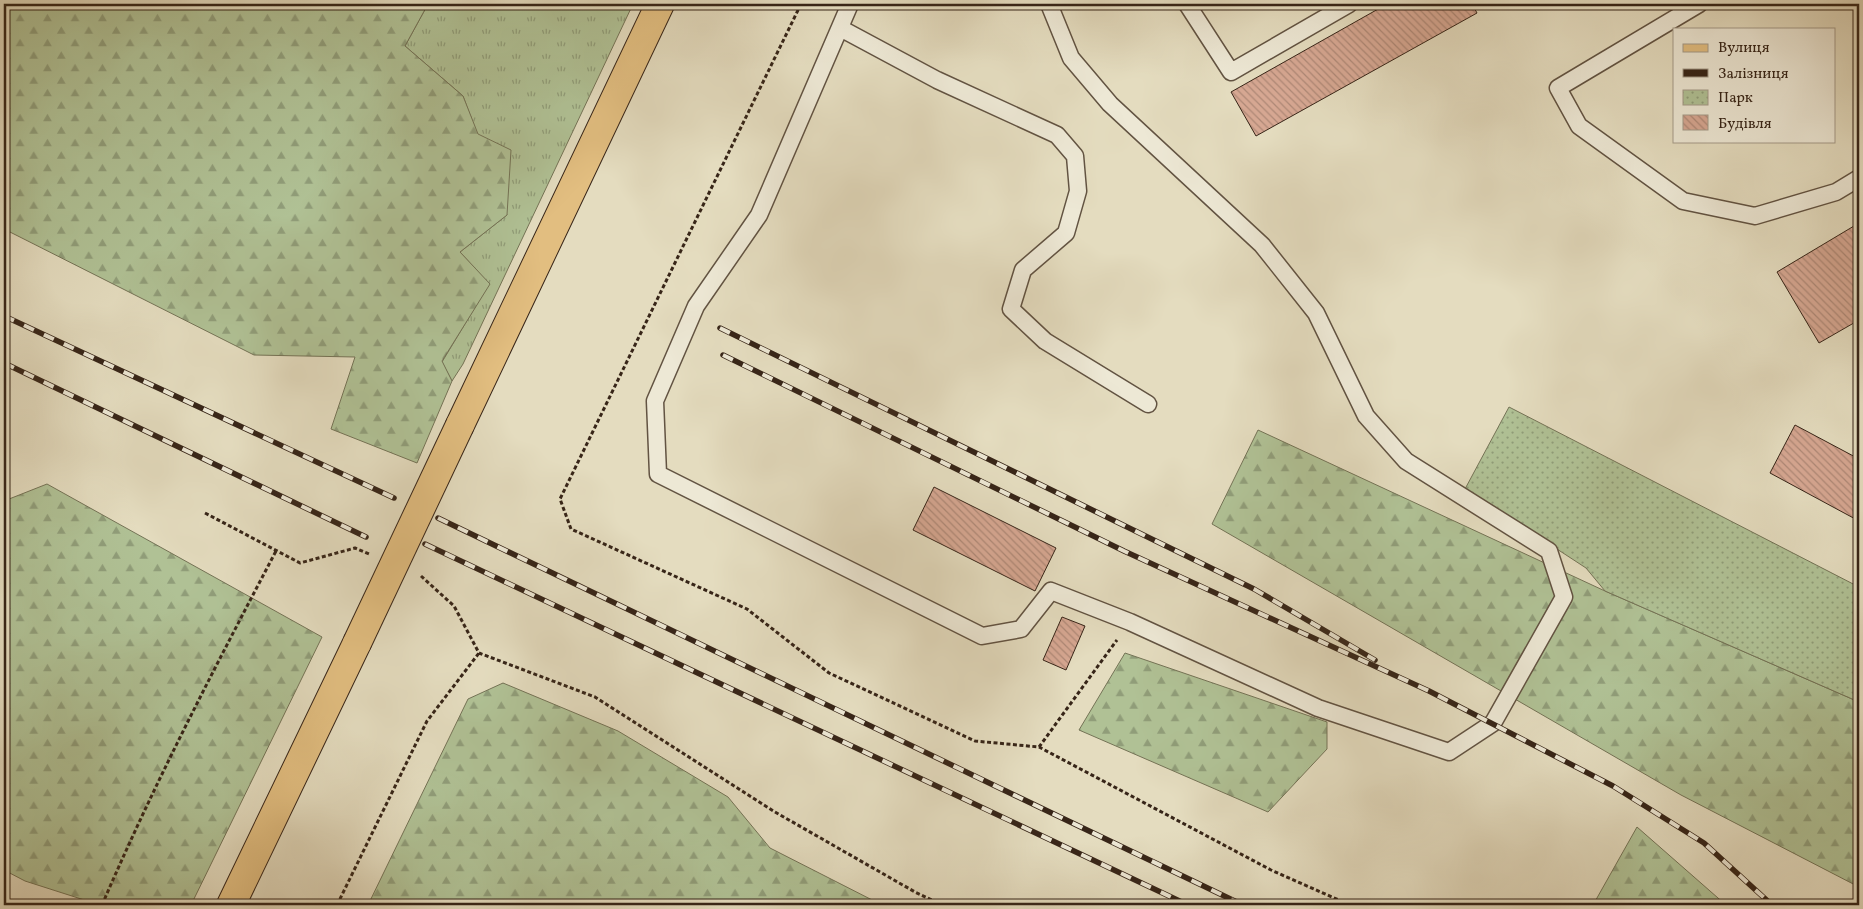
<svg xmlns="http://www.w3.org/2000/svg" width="1863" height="909" viewBox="0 0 1863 909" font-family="Vollkorn,serif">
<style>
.grass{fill:url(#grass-tufts);stroke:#747356}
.forest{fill:url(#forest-firs);stroke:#747356}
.park{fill:url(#park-dots);stroke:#747356}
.building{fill:url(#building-back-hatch);stroke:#372518}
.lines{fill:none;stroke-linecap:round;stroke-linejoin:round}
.service-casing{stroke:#625342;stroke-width:19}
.primary-casing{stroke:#372518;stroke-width:30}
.path{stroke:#372518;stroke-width:3;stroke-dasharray:4 2.5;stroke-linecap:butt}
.service{stroke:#ede8d5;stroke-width:16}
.primary{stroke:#e2be80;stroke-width:28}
.rail-casing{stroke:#372518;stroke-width:5.5}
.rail{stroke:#ede8d5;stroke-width:4;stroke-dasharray:11;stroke-linecap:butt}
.primary-bridge-casing{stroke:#372518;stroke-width:30;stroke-linecap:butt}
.primary-bridge{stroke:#e2be80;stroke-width:28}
</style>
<defs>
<pattern id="grass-tufts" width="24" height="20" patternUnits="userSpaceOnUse" patternTransform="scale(1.25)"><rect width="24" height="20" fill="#b0c195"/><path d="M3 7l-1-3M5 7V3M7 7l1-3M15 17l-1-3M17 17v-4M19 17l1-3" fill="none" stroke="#909d79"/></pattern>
<pattern id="forest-firs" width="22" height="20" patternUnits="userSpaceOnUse" patternTransform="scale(1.25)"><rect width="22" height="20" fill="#b0c195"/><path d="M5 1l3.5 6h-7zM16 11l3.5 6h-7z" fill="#909d79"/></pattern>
<pattern id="park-dots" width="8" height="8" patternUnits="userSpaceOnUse" patternTransform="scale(1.25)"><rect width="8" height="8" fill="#b0c195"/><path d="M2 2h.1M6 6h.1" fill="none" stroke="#909d79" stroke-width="1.8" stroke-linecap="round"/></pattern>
<pattern id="building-back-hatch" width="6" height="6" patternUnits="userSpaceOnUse" patternTransform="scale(1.25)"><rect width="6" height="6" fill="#d6a792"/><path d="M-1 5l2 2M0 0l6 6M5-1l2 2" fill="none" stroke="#ae8876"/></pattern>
</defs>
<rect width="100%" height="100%" fill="#e4dcbf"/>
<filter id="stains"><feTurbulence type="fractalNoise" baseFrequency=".004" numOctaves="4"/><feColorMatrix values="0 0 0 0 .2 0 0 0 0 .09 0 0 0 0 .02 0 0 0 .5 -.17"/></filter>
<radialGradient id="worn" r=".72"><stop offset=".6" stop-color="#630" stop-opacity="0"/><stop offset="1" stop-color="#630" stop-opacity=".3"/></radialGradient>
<path class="grass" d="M428,4H633L463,364L452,381L442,362L489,284L460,252L507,215L463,96L405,46Z"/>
<path class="forest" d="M4,4H428L405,46L463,96L478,134L511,150L507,215L460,252L490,284L442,361L452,381L417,463L331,429L355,357L254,355L4,229Z
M1258,430L1605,591L1859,702V887L1681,795L1212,524Z
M47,484L322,637L191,905H100L25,881L4,870V501Z
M1125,653L1327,722V749L1268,812L1079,730Z
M503,683L618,731L728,797L770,848L882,905H368L468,699Z
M1637,827L1726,905H1593Z"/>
<path class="park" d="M1509,407L1859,587V702L1605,591L1586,568L1465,489Z"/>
<path class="building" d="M1387,4H1472L1477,13L1256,136L1231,92Z
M1859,223V320L1819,343L1777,272Z
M1795,425L1859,459V521L1770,473Z
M934,487L1056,548L1035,591L913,530Z
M1062,617L1085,626L1066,670L1043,660Z"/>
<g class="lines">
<defs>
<path id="service" d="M850,4L759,215L696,306L655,401L658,474L982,636L1021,629L1051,591L1130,622L1318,708L1449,752L1493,723L1564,597L1549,551L1406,461L1366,416L1316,313L1262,245L1110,104L1071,58L1049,4
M1187,4L1231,72L1349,4
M1699,4L1558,88L1579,126L1683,201L1755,216L1836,192L1859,178
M840,28L937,80L1057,135L1075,156L1078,191L1066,233L1023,270L1011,309L1045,341L1148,404"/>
<path id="primary" d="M460,425L660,4
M231,905L357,643"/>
</defs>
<use href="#service" class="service-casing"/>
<use href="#primary" class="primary-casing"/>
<path class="path" d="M801,4L560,499L571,529L747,609L829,673L975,741L1039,747L1271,870L1350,905
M205,513L300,563L355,548L369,554
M421,576L454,606L479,653L595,697L775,812L915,892L942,905
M1039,747L1117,640
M102,905C154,784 215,667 276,551
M337,905L427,721L479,653"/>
<use href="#service" class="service"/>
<use href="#primary" class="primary"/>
<defs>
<path id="rail" d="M4,316L394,498
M720,328L1254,589L1375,660
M723,355L1124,551L1429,691L1613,786L1704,843L1772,905
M4,363L366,537
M438,518L1243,905
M425,544L1188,905"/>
</defs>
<use href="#rail" class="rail-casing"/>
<use href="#rail" class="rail"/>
<defs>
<path id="primary-bridge" d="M357,643L460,425"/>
</defs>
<use href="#primary-bridge" class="primary-bridge-casing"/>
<use href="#primary-bridge" class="primary-bridge"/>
</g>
<rect width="1863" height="909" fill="none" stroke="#e4dcbf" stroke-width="20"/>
<rect x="5" y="5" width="1853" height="899" fill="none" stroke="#372518" stroke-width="2.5"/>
<rect x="10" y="10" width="1843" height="889" fill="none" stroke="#372518"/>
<rect x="1673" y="28" width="162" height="115" fill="#ede8d5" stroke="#a49a89"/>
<rect x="1683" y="44" width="25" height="8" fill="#e2be80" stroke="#a49a89"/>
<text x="1718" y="52" font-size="15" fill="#372518">Вулиця</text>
<rect x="1683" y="69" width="25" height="8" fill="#372518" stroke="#a49a89"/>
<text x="1718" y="78" font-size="15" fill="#372518">Залізниця</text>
<rect x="1683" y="90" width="25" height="15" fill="url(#park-dots)" stroke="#a49a89"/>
<text x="1718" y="102" font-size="15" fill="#372518">Парк</text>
<rect x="1683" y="115" width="25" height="15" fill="url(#building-back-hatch)" stroke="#a49a89"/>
<text x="1718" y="128" font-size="15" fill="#372518">Будівля</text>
<rect width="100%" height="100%" filter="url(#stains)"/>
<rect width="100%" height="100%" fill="url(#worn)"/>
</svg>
